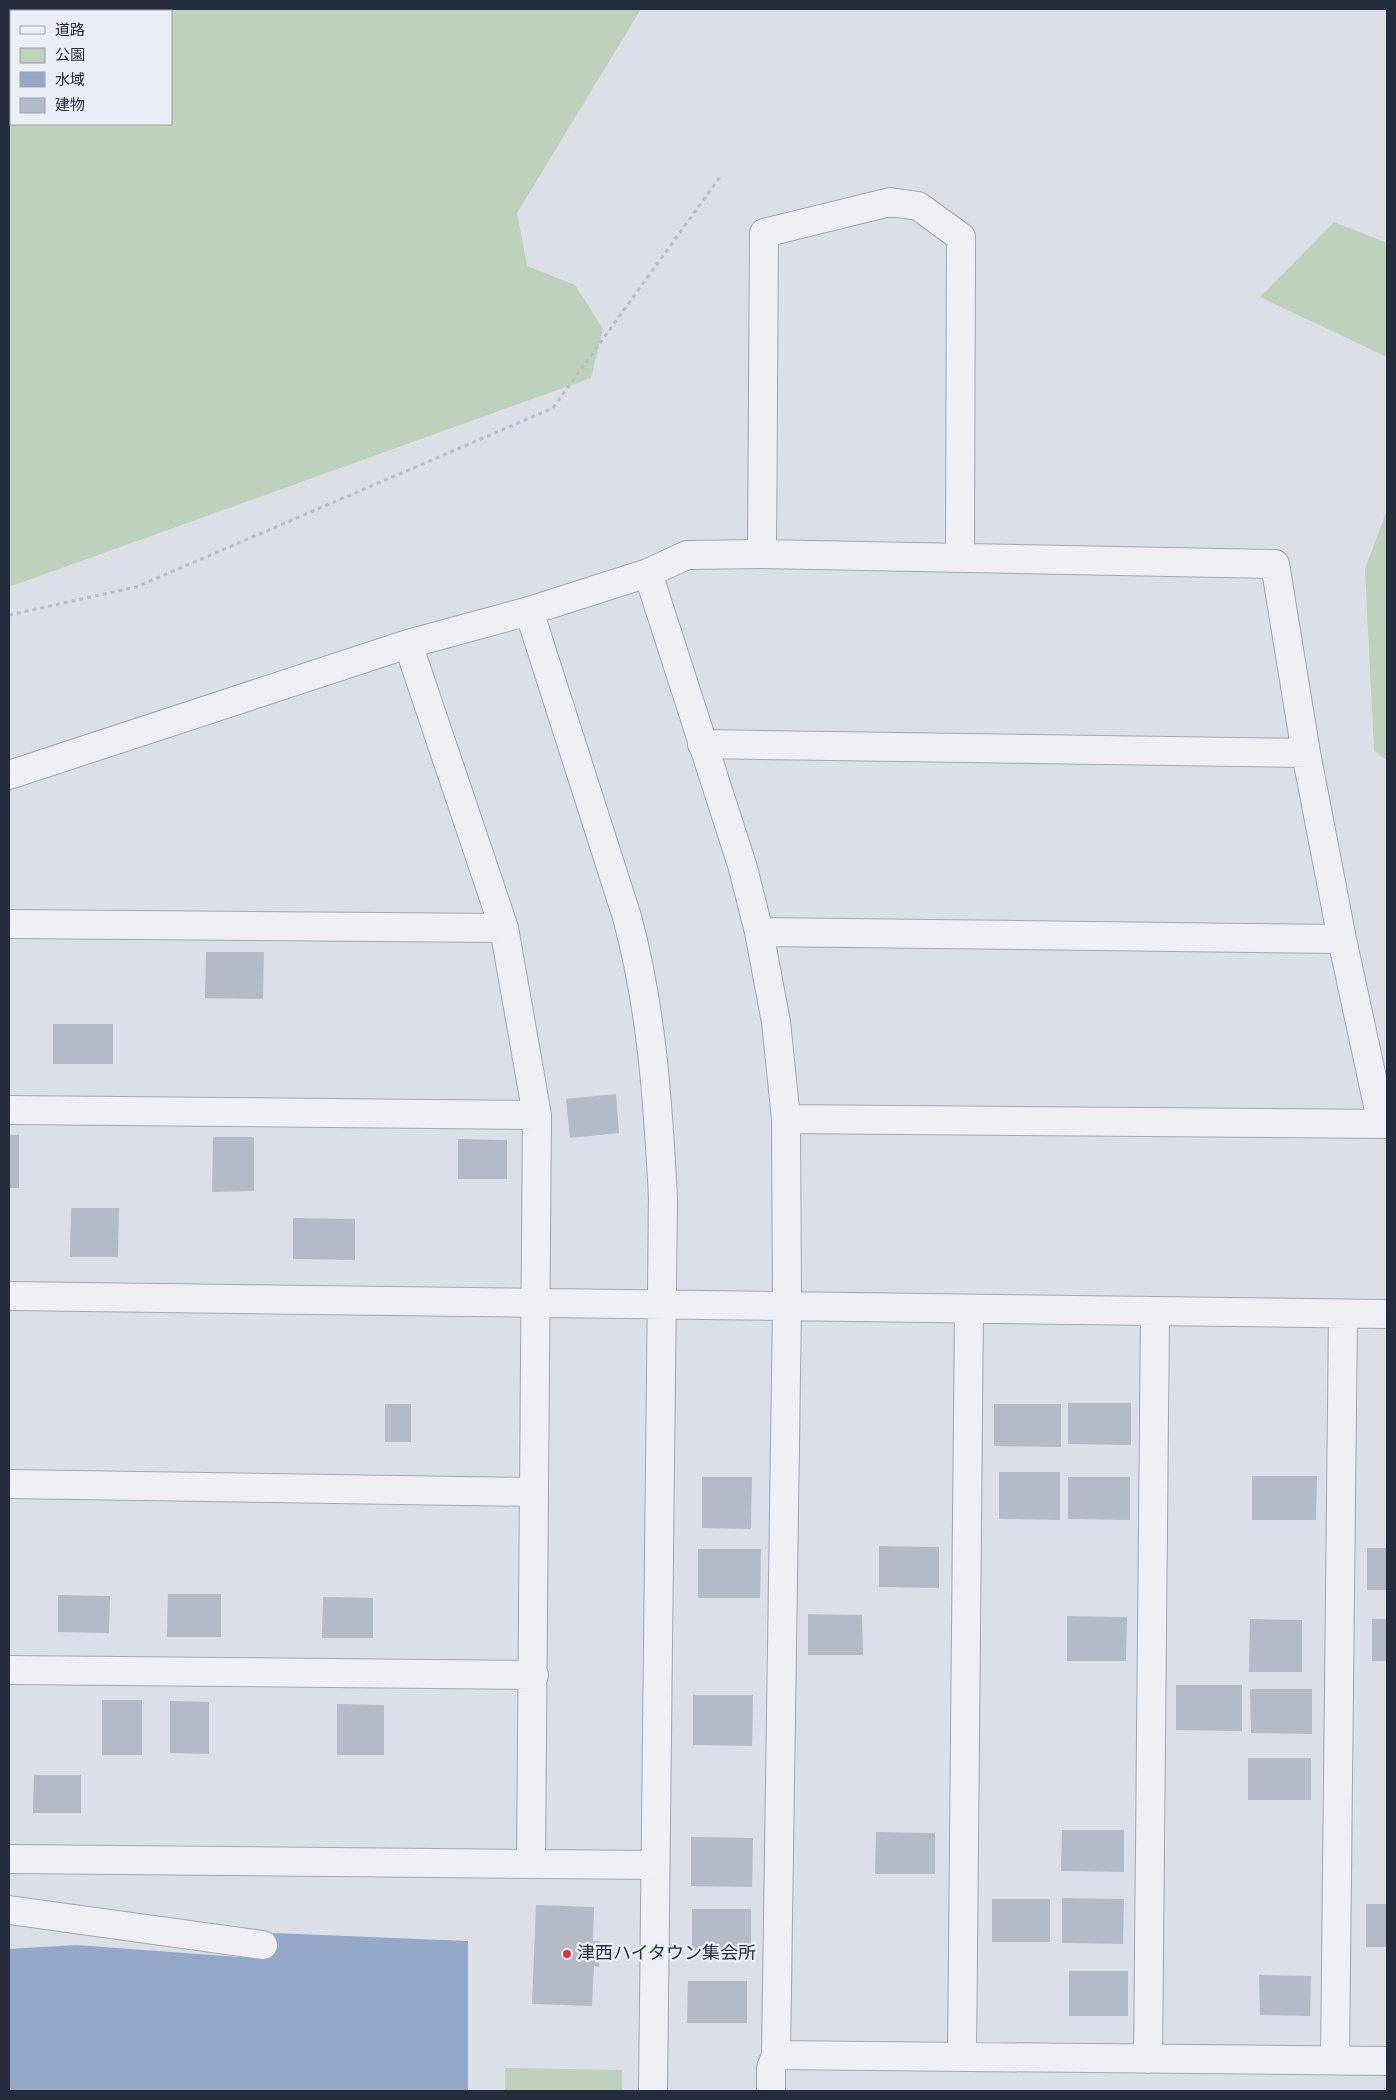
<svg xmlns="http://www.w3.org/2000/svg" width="1396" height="2100" viewBox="0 0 1396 2100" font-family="'Alegreya Sans','Noto Sans JP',sans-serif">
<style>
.green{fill:#bfd1bc;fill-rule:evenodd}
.water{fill:#94a9c9}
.building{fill:#b5bac7}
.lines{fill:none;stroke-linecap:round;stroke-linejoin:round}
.minor-casing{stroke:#a1a6b1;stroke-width:30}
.path{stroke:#babdc5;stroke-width:3;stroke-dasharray:4 4;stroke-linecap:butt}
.minor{stroke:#eef0f5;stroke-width:28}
.poi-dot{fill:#d53741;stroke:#ebeef5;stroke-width:2}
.labels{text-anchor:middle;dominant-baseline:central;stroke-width:4.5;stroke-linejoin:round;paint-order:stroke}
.poi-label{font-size:18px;fill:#252c3e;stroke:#ebeef5;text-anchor:start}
</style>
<rect width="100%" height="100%" fill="#dbdfe7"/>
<path class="green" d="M9,9H641L517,213L527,266L575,285L603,329L591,378L9,587ZM11,11H171V124H11Z
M1334,222L1387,243V357L1260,297Z
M1387,510V760L1374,751L1365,569Z
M505,2068L622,2070V2091H505Z"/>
<path class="water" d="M273,1933L468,1941V2091H9V1949L76,1945L267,1959Z"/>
<path class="building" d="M206,952H264L263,999L205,998Z
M53,1024H113V1064H53Z
M616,1094L619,1133L570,1138L566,1099Z
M9,1135H19V1188H9Z
M213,1137H254V1191L212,1192Z
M458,1139L507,1140V1179H458Z
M71,1208H119L118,1257H70Z
M293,1218L355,1219V1260L293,1259Z
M1068,1403H1131V1445L1068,1444Z
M385,1404H411V1442H385Z
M994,1404H1061V1447L994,1446Z
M999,1472H1060V1520L999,1519Z
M1252,1476H1317L1316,1520H1252Z
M702,1477H752L751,1529L702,1528Z
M1068,1477H1130V1520L1068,1519Z
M879,1546L939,1547V1588L879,1587Z
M1367,1548H1387V1590H1367Z
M698,1549H761L760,1598H698Z
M168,1594H221V1637H167Z
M58,1595L110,1596L109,1633L58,1632Z
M323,1597L373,1598V1638H322Z
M808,1614L862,1615L863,1655H808Z
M1067,1616L1127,1617L1126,1661H1067Z
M1250,1619L1302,1620V1672H1249Z
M1372,1619H1387V1661H1372Z
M1176,1685H1242V1731L1176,1730Z
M1250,1689H1312V1734L1251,1733Z
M693,1695H753L752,1746L693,1745Z
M102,1700H142V1755H102Z
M170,1701L209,1702V1754L170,1753Z
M337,1704L384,1705V1755H337Z
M1248,1758H1311V1800H1248Z
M34,1775H81V1813H33Z
M1062,1830H1124V1872L1061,1871Z
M876,1832L935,1833V1874H875Z
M691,1837L753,1838L752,1887L691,1886Z
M1062,1898L1124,1899L1123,1944L1062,1943Z
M992,1899H1050V1942H992Z
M1366,1904H1387V1947H1366Z
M536,1905L594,1907L593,1941H600L599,1967L594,1966L592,2006L532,2004Z
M692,1909H751V1954L692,1953Z
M1069,1971H1128V2016H1069Z
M1259,1975L1311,1976L1310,2016L1260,2015Z
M688,1981H747V2023H687Z"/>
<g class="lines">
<defs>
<path id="minor" d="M762,554L764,233L890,202L918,206L961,237L960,557
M648,573L743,868L759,932L776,1022L786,1119L787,1307L776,2055L771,2068V2091
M529,611L627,917C652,1009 658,1104 663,1198L653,2091
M408,644L504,928L537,1115L531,1864
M702,744L1306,753
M9,775L408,644L529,611L648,573L687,555L762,554L1275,564L1306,753L1342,939L1382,1124
M9,924L504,928
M759,932L1342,939
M9,1110L537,1115
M786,1119L1387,1124
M9,1296L1387,1314
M9,1484L534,1492
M9,1670L534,1675
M9,1859L655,1865
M9,1910L263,1945
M776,2055L1387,2061
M962,2057L969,1309
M1148,2059L1155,1311
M1335,2060L1343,1314"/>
</defs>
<use href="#minor" class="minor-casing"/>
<path class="path" d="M9,615L136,587L553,408L720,177"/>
<use href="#minor" class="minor"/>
</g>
<circle class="poi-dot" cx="567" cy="1954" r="5"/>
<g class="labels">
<g class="poi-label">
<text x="577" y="1954">津西ハイタウン集会所</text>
</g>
</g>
<rect width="1396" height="2100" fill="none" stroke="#252c3e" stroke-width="20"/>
<rect x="10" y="10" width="162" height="115" fill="#ebeef5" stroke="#9ca0ac"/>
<rect x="20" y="26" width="25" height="8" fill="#eef0f5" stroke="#9ca0ac"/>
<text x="55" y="35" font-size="15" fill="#252c3e">道路</text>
<rect x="20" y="48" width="25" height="15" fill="#bfd1bc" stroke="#9ca0ac"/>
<text x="55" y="60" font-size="15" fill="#252c3e">公園</text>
<rect x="20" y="72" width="25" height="15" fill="#94a9c9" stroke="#9ca0ac"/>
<text x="55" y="85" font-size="15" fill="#252c3e">水域</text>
<rect x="20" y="98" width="25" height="15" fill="#b5bac7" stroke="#9ca0ac"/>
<text x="55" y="110" font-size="15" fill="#252c3e">建物</text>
</svg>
